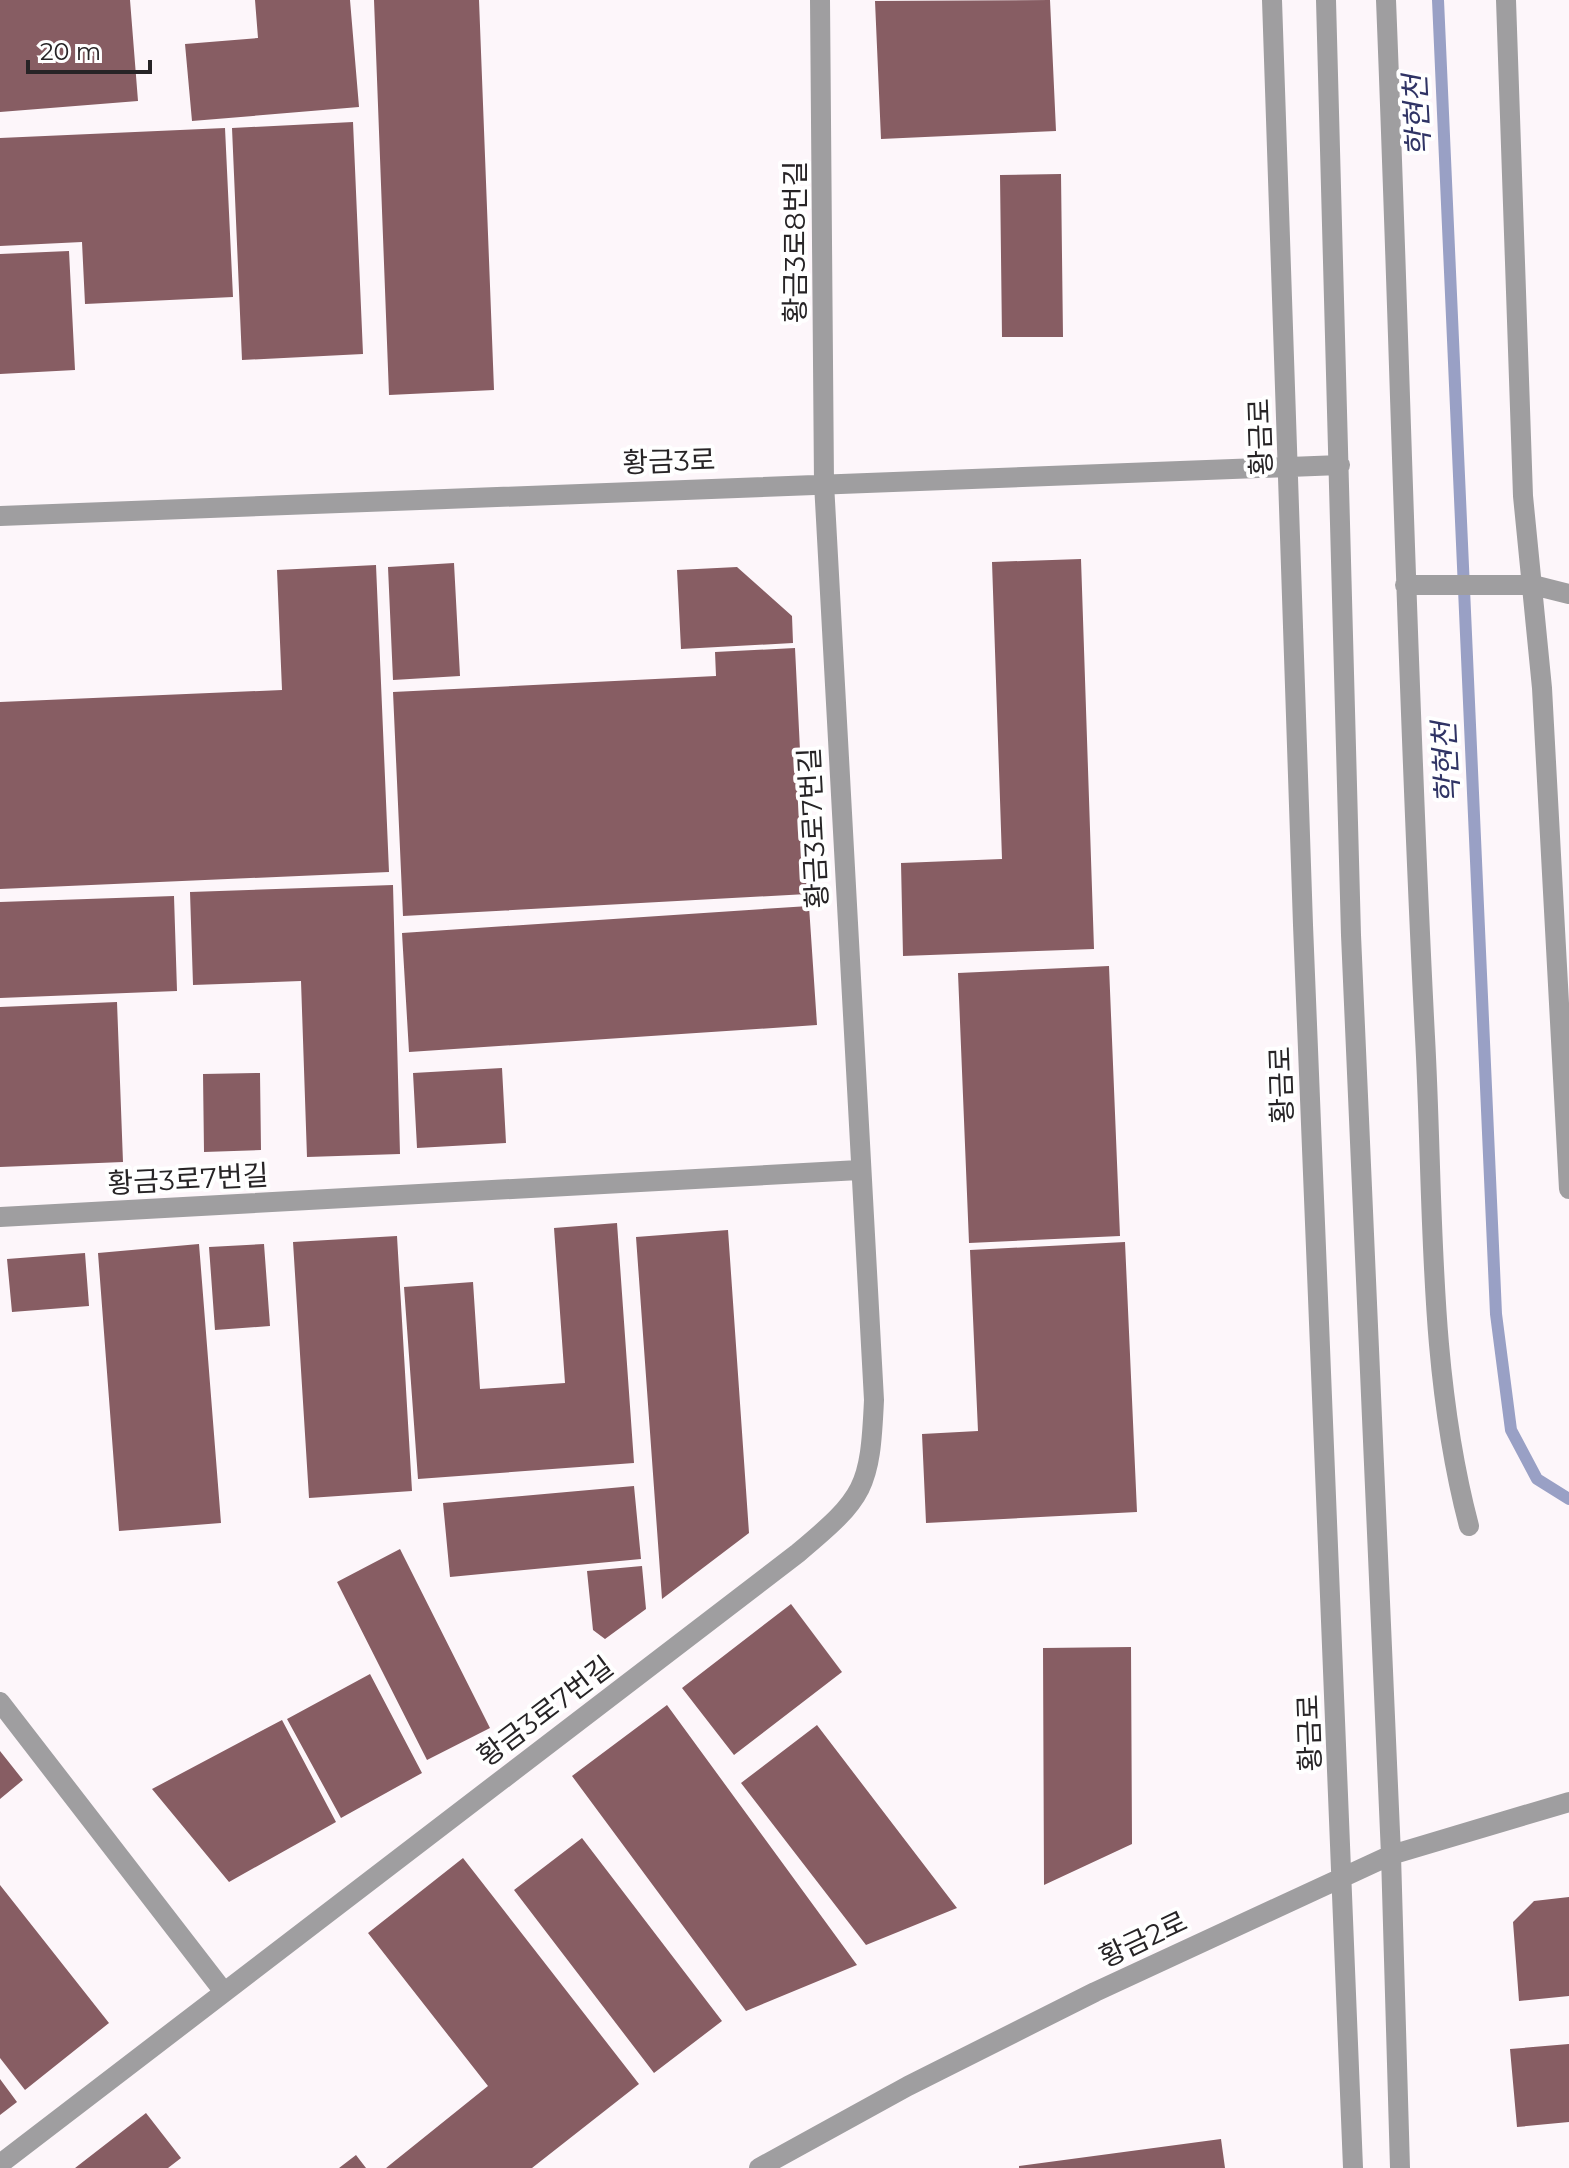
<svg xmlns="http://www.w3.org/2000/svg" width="1569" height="2168" viewBox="0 0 1569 2168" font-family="Montserrat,'Noto Sans KR',sans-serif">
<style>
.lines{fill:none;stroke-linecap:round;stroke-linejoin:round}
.stream{stroke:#99a0c5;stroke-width:12}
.building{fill:#875d63}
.minor{stroke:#9f9ea0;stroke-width:20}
.labels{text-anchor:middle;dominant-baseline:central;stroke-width:8;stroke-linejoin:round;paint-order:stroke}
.street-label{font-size:28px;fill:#272426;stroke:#fff}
.water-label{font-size:30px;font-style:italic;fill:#303465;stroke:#fff}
</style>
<rect width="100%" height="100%" fill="#fdf6fa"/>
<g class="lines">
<path class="stream" d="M1438,0L1496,1314L1511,1430L1537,1479L1569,1499"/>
</g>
<path class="building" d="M0,0H130L138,101L0,112Z
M255,0H350L359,107L192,121L185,44L258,38Z
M374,0H479L494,390L389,395Z
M1050,0L1056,131L881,139L875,1Z
M353,122L363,354L242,360L232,128Z
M225,128L233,297L85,304L82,242L0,246V138Z
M1061,174L1063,337H1002L1000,175Z
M69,251L75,370L0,374V254Z
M1081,559L1094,949L903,956L901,863L1002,859L992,562Z
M454,563L460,676L393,680L388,567Z
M376,565L389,872L0,889V702L282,690L277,570Z
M737,567L792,616L793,643L681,649L677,570Z
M795,648L807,894L403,916L393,692L716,676L715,652Z
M393,885L400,1154L307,1157L301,981L193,985L190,892Z
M174,896L177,991L0,998V902Z
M809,906L817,1025L409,1052L402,933Z
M1109,966L1120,1236L969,1243L958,973Z
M117,1002L123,1162L0,1167V1007Z
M502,1068L506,1143L417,1148L413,1073Z
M260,1073L261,1150L204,1152L203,1074Z
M617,1223L634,1463L418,1479L404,1287L473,1282L480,1389L565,1383L554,1228Z
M728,1230L749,1533L662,1599L636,1237Z
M397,1236L412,1491L309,1498L293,1242Z
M1125,1242L1137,1512L926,1523L922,1434L978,1431L970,1250Z
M199,1244L221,1523L119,1531L98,1253Z
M264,1244L270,1326L215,1330L209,1247Z
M85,1253L89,1306L12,1312L7,1259Z
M634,1486L641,1559L450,1577L443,1503Z
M400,1549L490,1728L427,1760L337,1582Z
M642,1566L646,1609L605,1639L593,1630L587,1571Z
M791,1604L842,1672L734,1755L682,1688Z
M1131,1647L1132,1844L1044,1885L1043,1648Z
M370,1674L422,1773L341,1818L287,1719Z
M667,1705L857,1965L746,2011L572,1776Z
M282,1720L336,1822L229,1882L152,1789Z
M817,1725L957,1908L866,1945L741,1783Z
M0,1751L23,1780L0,1799Z
M582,1838L722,2021L654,2073L514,1890Z
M463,1858L639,2084L532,2168H386L488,2086L368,1933Z
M0,1885L109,2023L25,2090L0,2058Z
M1569,1897V1996L1519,2001L1513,1922L1534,1901Z
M1569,2044V2122L1517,2127L1510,2049Z
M0,2079L17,2102L0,2115Z
M146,2113L181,2158L168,2168H75Z
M1221,2139L1225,2168H1019V2166Z
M356,2155L366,2168H339Z"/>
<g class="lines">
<path class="minor" d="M1272,0L1303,925L1353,2168
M1326,0L1351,935L1391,1855L1400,2168
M1386,0C1400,346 1407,692 1425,1037C1434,1200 1427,1367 1469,1526
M1506,0L1523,496L1542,688L1569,1189
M0,516L1340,465
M1405,585H1533L1569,594
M0,1217L859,1170
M0,1702L224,1992
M0,2164L798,1553C865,1497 870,1488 874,1400L824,483L820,0
M759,2168L908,2086L1095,1992L1391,1855L1569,1802"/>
</g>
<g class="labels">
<g class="street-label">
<text transform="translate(795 242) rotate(-90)">황금3로8번길</text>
<text transform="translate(1260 437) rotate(-92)">황금로</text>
<text transform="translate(669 461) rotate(-2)">황금3로</text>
<text transform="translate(813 828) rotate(-93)">황금3로7번길</text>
<text transform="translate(1281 1085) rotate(-92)">황금로</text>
<text transform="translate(188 1179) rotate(-3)">황금3로7번길</text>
<text transform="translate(545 1711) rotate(-37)">황금3로7번길</text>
<text transform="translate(1309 1733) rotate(-92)">황금로</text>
<text transform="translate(1143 1939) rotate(-25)">황금2로</text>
</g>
<g class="water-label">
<text transform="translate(1417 116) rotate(-93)">학현천</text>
<text transform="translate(1446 763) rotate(-93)">학현천</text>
</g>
</g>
<path d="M28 60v12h122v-12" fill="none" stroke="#272426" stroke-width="4"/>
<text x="40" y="60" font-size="24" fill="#272426" stroke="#ffffff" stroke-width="6" paint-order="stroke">20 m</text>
</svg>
